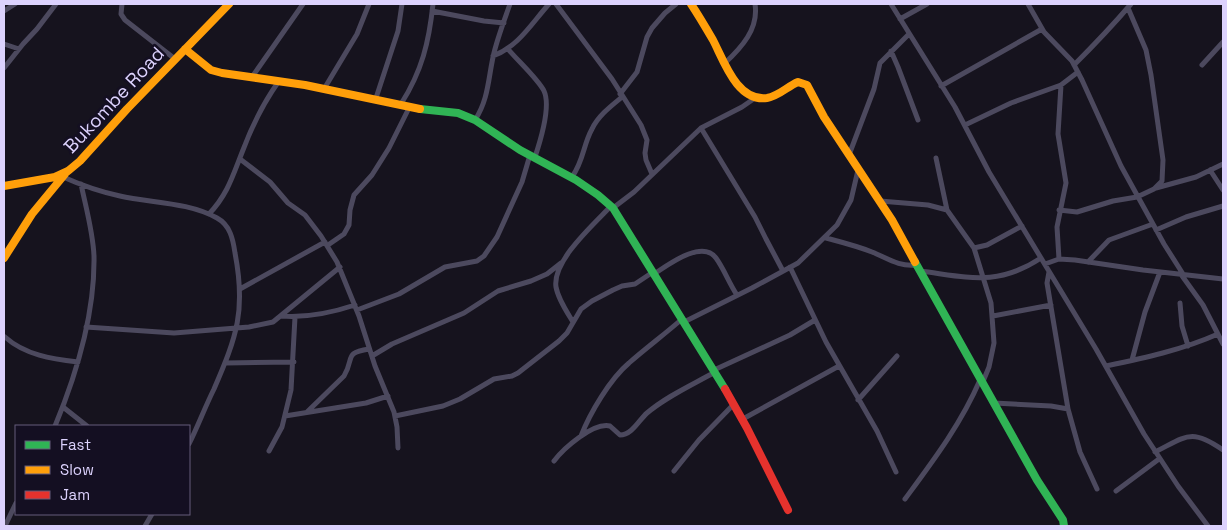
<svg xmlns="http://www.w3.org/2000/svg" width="1227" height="530" viewBox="0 0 1227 530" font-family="'Space Grotesk',sans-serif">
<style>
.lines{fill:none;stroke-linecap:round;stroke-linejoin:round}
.street{stroke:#4c495e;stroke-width:5}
.fast{stroke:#30b455;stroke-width:8}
.slow{stroke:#ff9f0a;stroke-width:8}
.jam{stroke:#e5322d;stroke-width:8}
.labels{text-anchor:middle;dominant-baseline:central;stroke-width:5;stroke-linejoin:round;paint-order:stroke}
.street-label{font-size:19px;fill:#dcd2fd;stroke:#140f22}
</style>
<rect width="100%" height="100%" fill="#16131e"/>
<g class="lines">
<path class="street" d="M122,4L121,14L125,20L175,59
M556,4L612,79L641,125L647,140L645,153L646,160L652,174
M891,4L955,107L989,172L1096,349L1144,434L1178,486L1208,526
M1028,4L1044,32L1072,61L1082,80L1121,166L1164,244L1183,274
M4,11L15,4
M432,11L484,21L504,23
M900,19L927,4
M4,44L19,49
M508,49C517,60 538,79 544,91C551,106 540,142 535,157
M891,51L898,67L918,120
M493,56C519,46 531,24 549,4
M725,63C741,48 759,29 755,4
M1074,65C1094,45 1113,25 1131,4
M1202,65L1223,42
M4,68L23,44L37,29L56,4
M252,77L303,4
M941,86L1042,29
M324,89L357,34L369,4
M620,94L637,72L647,37L652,28L665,13L676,4
M376,98L398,31L402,4
M401,104C422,71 429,42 433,4
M475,120C490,97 488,74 495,49C499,34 505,18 510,4
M965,125L1011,103L1061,85L1078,72
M701,128L755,217L766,239L783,271
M849,155L874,89L880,63L909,34
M936,158L947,210
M240,159L270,182L288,203L305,215L321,236L337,262L359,316L375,366L394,412L397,427L398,448
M1210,170L1223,190
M63,177C81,185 101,192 120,196C151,203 188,202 217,218C230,225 233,239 235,253C246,310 237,336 214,389C205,407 198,426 189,444
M572,177C584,160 583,145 592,129C598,116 611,106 622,97
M1156,188L1196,177L1223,164
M880,201L928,205L947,210L974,248L991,303L994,343L989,367L982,384
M613,208L634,192L701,128L742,107L755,98
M1059,210L1077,212L1113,201L1137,197L1154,189L1162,181L1163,160L1151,75L1146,50L1128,8
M209,214C228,194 233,175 243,150C252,126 264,102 279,81
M1156,230L1186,217L1223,206
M826,238C841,242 857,246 872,252C887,258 899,267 916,265
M328,245L344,234L349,225L350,210L354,195L372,175L389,148L410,106
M974,248L987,245L1022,226
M1059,259L1057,227L1066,183L1058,134L1061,85
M1088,262L1109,240L1153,224
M1045,264L1059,259L1075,260L1143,270L1223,279
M790,267L826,342L877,431L896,472
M920,271C968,277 997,287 1041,258
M1049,272L1047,283L1068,409L1080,452L1097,489
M1180,273L1203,305L1223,344
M654,274C668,265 702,239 716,258C724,269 729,283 737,295
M240,289L325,242
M1180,303L1182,326L1188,346
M357,310L399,294L445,267L477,261L484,256L497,237L522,182L530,155
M281,316C306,318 331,313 355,305
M993,316L1051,305
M573,322C567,312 558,299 556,287C552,261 594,224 611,206
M684,322L752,288L798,263L837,225L851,200L858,170
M86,327L174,333L249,327L273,322L340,267
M5,337C25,355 52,359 78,362
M372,356L392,344L464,313L498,291L531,281L547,274L561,263
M1132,360L1145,312L1160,272
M226,363L294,362
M1106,366C1144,358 1182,350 1218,334
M714,370L790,335L815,320
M858,400L897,356
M994,403L1051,406L1068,409
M63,407L87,426
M307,412L344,376C355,358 343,353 369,349
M285,416L366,403L388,396
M395,416L443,406L460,399L494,379L512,376L518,373L559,341L567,333L581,309L592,301L613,290L622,286L635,284L653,272
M741,420L839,366
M55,426C77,373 95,314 94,256C93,232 86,208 81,184
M581,436C590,413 610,379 629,363C646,348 665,334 682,319
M269,451L282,427L291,390L295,317
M1155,452C1187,436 1191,428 1223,450
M554,461C563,449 593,422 610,426L620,435C632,435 639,420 647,413C667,396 692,385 715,372
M674,471L699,440L733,405
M1116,491L1159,459
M905,499C933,461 961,424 980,380
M5,526L16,503
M145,526L152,514"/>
<path class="fast" d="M420,109L458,113L475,120L520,150L576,180L598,195L613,208L725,389
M915,262L1037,480L1063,520L1064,526"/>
<path class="slow" d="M691,4C699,16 706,28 713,40C724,61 737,102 767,98C779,96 788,86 798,82L807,85L824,117L892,220L915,262
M185,49L211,70L222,73L305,85L420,109
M4,186L55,177L68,171L80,161L127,109L229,4
M4,258L32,214L65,174"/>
<path class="jam" d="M725,389L747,428L788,510"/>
</g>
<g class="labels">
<g class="street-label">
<text transform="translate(114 100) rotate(-47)">Bukombe Road</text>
</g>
</g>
<rect width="1227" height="530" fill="none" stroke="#dcd2fd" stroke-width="10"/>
<rect x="15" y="425" width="175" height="90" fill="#140f22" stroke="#645d7a"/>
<rect x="25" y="441" width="25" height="8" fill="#30b455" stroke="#645d7a"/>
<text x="60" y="450" font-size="15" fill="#dcd2fd">Fast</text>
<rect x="25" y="466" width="25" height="8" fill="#ff9f0a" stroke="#645d7a"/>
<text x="60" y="475" font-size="15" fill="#dcd2fd">Slow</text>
<rect x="25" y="491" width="25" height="8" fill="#e5322d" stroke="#645d7a"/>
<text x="60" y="500" font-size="15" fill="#dcd2fd">Jam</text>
</svg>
